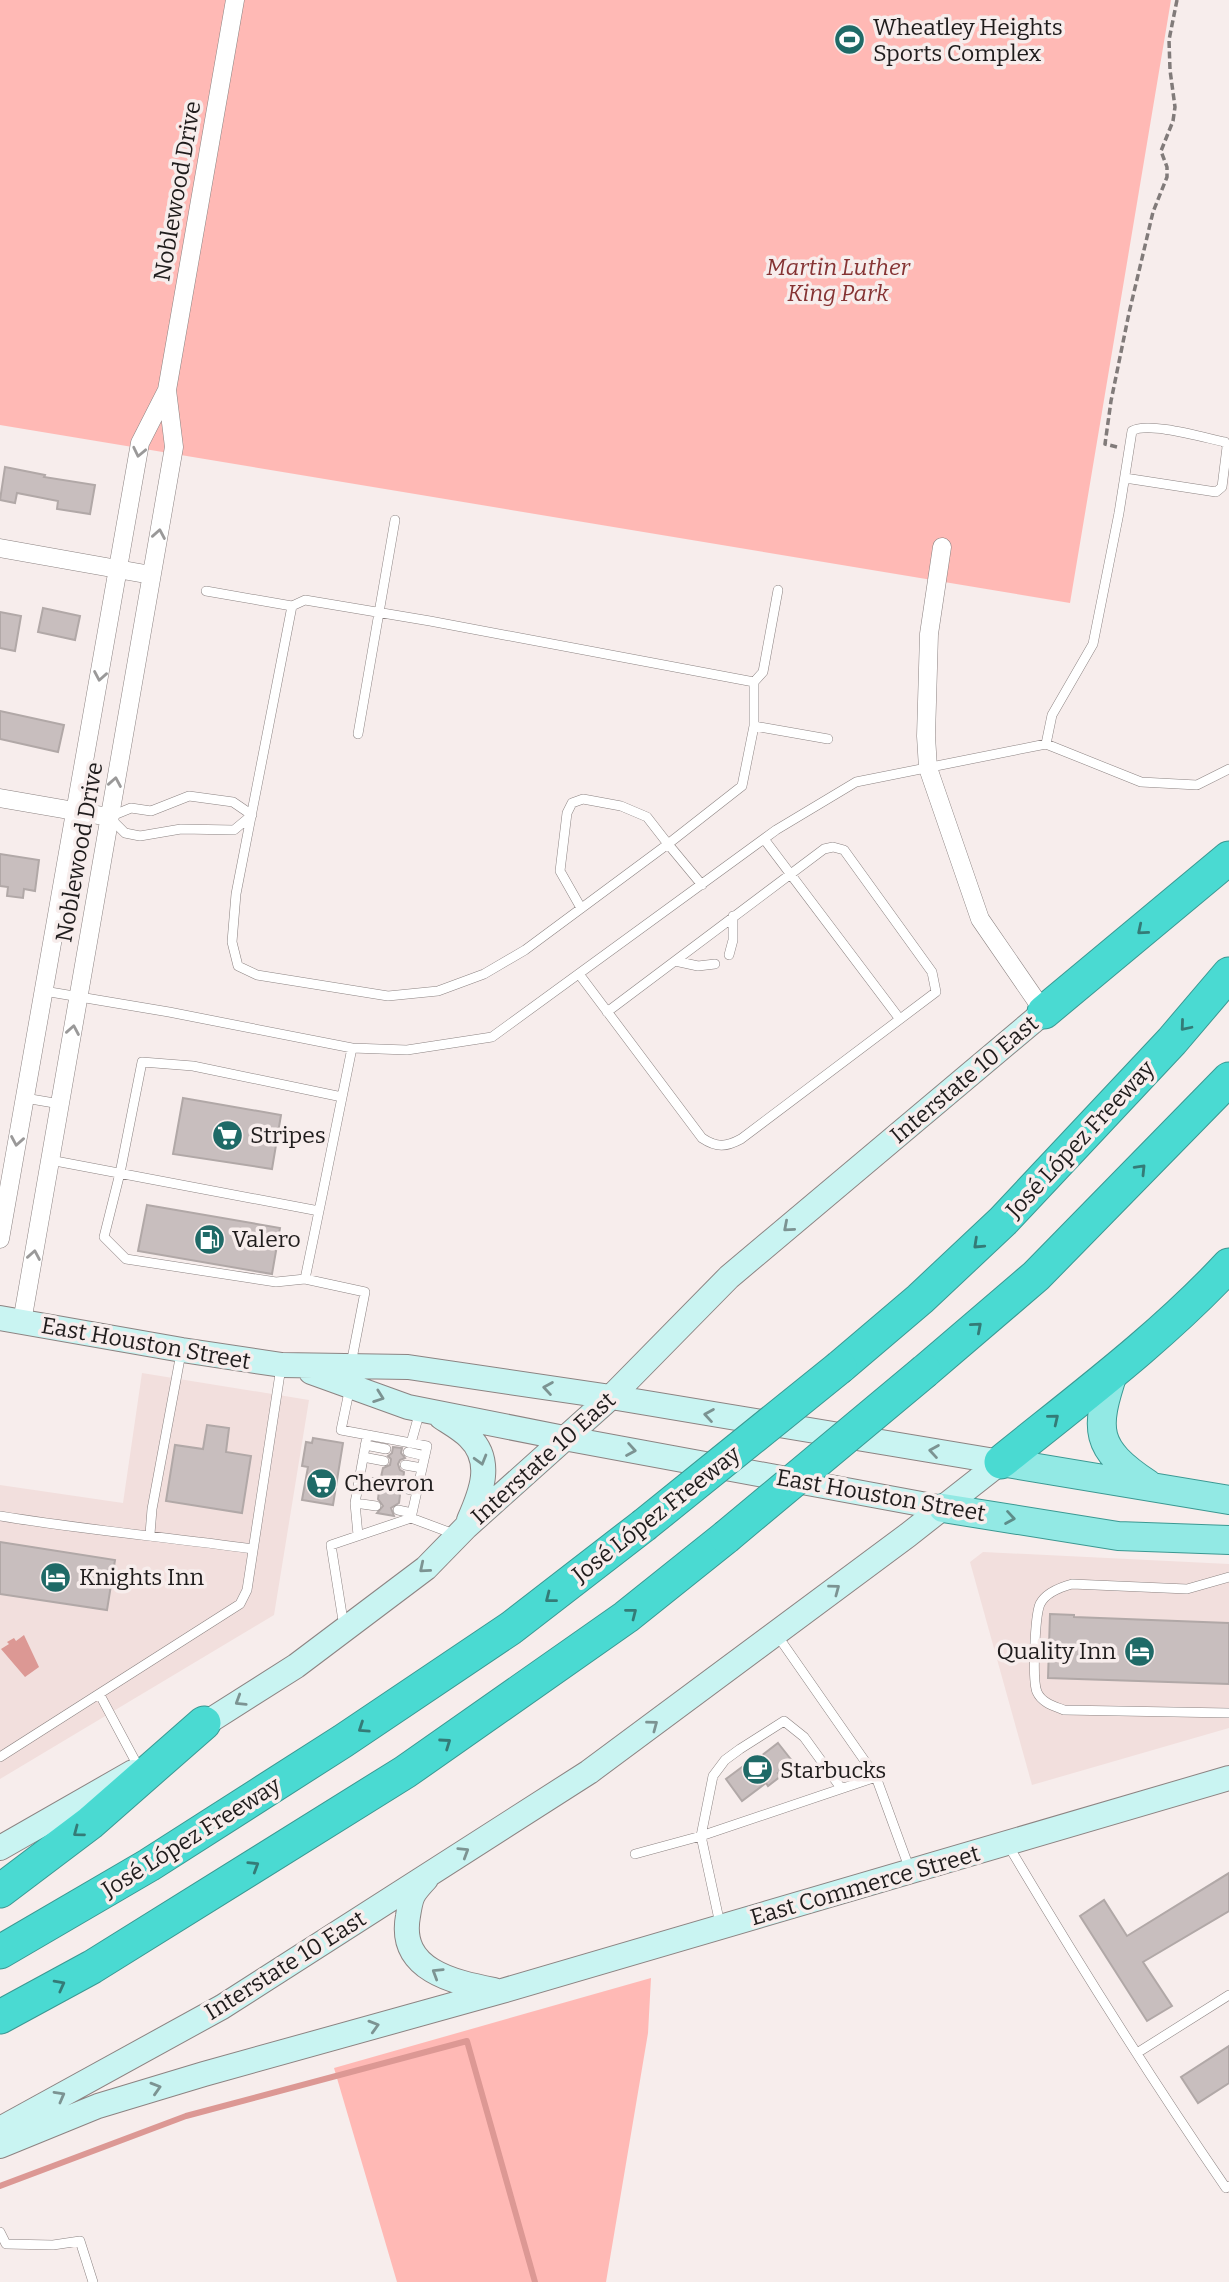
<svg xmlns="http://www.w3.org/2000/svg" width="1229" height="2282" viewBox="0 0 1229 2282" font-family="Bitter,serif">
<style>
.built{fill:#f2dfdd}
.green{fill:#ffb9b5}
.water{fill:#dc9894}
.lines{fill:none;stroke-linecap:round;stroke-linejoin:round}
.stream{stroke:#dc9894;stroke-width:6}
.building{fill:#c8bebe;stroke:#b1a8a7;stroke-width:2}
.service-casing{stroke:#8c8382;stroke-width:10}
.minor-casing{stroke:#8c8382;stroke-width:19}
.secondary-casing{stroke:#8c8382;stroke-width:26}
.primary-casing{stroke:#3b9892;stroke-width:30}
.motorway-casing{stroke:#3b9892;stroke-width:35}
.path{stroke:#817b7a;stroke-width:3.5;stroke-dasharray:7 3.5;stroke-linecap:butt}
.service{stroke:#fff;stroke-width:9}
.minor{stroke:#fff;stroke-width:18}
.secondary{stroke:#c9f4f2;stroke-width:24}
.primary{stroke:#92e9e4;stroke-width:28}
.motorway{stroke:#4adad2;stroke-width:33}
.motorway-bridge-casing{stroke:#3b9892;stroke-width:35;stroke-linecap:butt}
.motorway-bridge{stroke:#4adad2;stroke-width:33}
.oneway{stroke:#9a9999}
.oneway2{stroke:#347b77}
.oneway3{stroke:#7c9392}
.oneway4{stroke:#5e8d8a}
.labels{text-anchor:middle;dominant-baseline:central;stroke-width:7;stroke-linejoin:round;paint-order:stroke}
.poi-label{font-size:23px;fill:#1f1c1c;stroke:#f7edec;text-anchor:start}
.street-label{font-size:23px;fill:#1f1c1c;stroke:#f7edec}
.park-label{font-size:23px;font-style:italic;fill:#853333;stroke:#f7edec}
</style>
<rect width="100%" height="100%" fill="#f7edec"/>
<path class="built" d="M142,1373L309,1400L274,1615L0,1779V1485L123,1503Z
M983,1552L1229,1564V1728L1032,1785L970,1562Z"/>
<path class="green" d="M0,0H1171L1070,603L0,425Z
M651,1978L648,2033L606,2282H397L334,2068Z"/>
<path class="water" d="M24,1635L39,1667L25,1677L1,1649L9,1644L7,1642L14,1638L16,1641Z"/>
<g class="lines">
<path class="stream" d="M0,2186L186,2116L467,2041L535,2282"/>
</g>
<path class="building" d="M5,467L45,475L44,477L95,485L90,514L57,509L58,501L17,493L15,503L0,500Z
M43,608L80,616L75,640L38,632Z
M0,612L21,616L15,651L0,648Z
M0,711L64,725L58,752L0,739Z
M0,854L39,860L35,891L24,889L23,898L7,896L8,887L0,886Z
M183,1098L281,1115L272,1169L173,1154Z
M147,1205L280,1228L272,1274L138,1251Z
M207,1425L229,1428L226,1452L251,1456L242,1513L166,1501L175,1445L203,1449Z
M313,1438L343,1443L333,1505L302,1500L308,1467L302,1466L306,1442L312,1443Z
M393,1447L402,1448L401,1453L405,1458L400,1460L398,1464L400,1470L404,1472L403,1481L395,1486L396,1491L400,1495L399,1503L391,1508L394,1516L377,1513L383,1506L378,1499L379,1491L385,1489L387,1485L385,1479L381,1477L383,1468L390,1465L391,1459L388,1456L392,1453Z
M0,1542L115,1560L107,1610L0,1594Z
M1050,1614L1074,1615V1617L1229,1623V1684L1048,1678Z
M778,1743L793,1762L778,1773L781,1776L768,1786L766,1783L742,1801L726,1779L746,1764L748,1766Z
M1229,1873V1911L1143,1962L1172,2006L1147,2021L1080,1916L1104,1900L1127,1936Z
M1229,2046V2083L1198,2103L1181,2077Z"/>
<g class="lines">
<defs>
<path id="service" d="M206,591L292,606
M754,682L763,672L778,590
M754,726L828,739
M358,734L395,520
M1046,744L1052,715L1093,644L1119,513L1132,431C1148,421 1205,438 1225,442L1227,447L1222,487L1216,492L1125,478
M189,796L233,802L252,815L234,830L181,829L140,836L125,833L109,817L131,808L151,811Z
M764,839L899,1018
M581,908L560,871L567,813L572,803L583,799L621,806L647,817L668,844L525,950L484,974L438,991L388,996L257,975L238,966L232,942L236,894L292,606L305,600L430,621L754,682V726L742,786L668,844L702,885
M729,955L733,940V916
M675,961L698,966L715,964
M579,974L702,1138C717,1148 726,1147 741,1139L936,992L932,972L844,850L833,847L824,849L607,1012
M44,991L169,1012L352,1048L407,1050L492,1037L776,830L856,782L1046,744L1141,782L1197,785L1229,769
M25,1098L60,1104
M50,1160L319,1211L305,1279L365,1292L351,1364
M319,1211L352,1048
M305,1279L276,1282L126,1259L104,1237L120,1173L142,1062L193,1066L342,1097
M350,1387L341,1430L427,1446L411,1518
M411,1443L420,1411
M365,1445L386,1449
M408,1452L425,1456
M363,1457L384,1461
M405,1465L422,1468
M359,1480L380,1484
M402,1488L417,1491
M355,1503L376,1506
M398,1510L412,1513
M0,1516C84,1530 168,1537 253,1549
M150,1534L152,1509L181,1353
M358,1535L355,1503L367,1436
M1229,1577L1187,1589L1072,1584C1061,1587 1046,1592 1040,1604C1035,1616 1032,1680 1037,1692C1042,1703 1054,1706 1064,1710L1229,1713
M344,1627L331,1545L411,1518L454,1534
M777,1635L876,1777L910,1870
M100,1695L139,1768
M0,1757L240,1604L247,1590L281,1367
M1008,1845C1077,1961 1149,2076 1226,2188L1229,2186
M635,1854L701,1836L876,1777
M720,1924L701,1836L713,1776L725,1760L740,1749L784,1721L804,1737L841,1788
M1137,2053L1229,1995
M0,2232L6,2244L53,2245L80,2241L93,2282"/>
<path id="minor" d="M942,547L929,634L926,736L928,768L980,919L1044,1012
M0,548L151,575
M0,798L109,817
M0,1239L140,443L167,390
M22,1322L174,447L167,390L235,0"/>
<path id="secondary" d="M0,1318L182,1350L282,1365L408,1367L611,1397L1001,1462
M311,1372L408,1407L564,1438L943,1508
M441,1417C450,1423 461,1429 469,1437C494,1461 481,1493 469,1520
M192,1732L296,1666L426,1568L466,1527L611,1397L729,1277L1044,1012
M0,1848L133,1772
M426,1879C412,1894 411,1896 408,1916C398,1970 453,1982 494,1990
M0,2129L222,2007L589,1772L908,1535L1001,1462
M0,2146L98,2106L204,2074L502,1991L1229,1778"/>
<path id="primary" d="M1114,1371C1094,1430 1094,1448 1148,1484
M1001,1462L1229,1500
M943,1508L1118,1536L1229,1540"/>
<path id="motorway" d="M1044,1012L1229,858
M840,1367L920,1299L1003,1221L1172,1041L1229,974
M925,1371L1036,1276L1229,1079
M1001,1462C1079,1399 1161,1338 1229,1265
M0,1891L90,1823L204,1723
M0,1952L149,1865L343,1741L511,1628L643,1526
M0,2017L92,1967L405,1772L626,1617L726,1537"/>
</defs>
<use href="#service" class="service-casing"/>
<use href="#minor" class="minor-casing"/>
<use href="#secondary" class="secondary-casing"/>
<use href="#primary" class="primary-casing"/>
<use href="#motorway" class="motorway-casing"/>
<path class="path" d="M1117,447L1105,444L1111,401L1129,313L1153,212L1167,177V167L1161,151L1173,121L1175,107L1170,70L1169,40L1177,0"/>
<use href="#service" class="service"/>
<use href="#minor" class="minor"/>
<use href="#secondary" class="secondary"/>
<use href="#primary" class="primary"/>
<use href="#motorway" class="motorway"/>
<defs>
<path id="motorway-bridge" d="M643,1526L840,1367
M726,1537L925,1371"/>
</defs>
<use href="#motorway-bridge" class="motorway-bridge-casing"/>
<use href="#motorway-bridge" class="motorway-bridge"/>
</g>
<defs><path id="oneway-chevron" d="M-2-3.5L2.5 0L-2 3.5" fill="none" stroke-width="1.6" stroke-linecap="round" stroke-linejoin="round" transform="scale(1.75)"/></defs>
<g class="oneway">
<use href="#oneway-chevron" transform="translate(139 452) rotate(102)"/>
<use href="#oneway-chevron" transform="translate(159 534) rotate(-80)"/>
<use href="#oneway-chevron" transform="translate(100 676) rotate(100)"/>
<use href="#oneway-chevron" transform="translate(115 782) rotate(-80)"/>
<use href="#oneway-chevron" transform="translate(73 1030) rotate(-80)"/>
<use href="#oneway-chevron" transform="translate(17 1141) rotate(100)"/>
<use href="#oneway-chevron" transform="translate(34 1255) rotate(-80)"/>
</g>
<g class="oneway2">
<use href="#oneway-chevron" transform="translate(1142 930) rotate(140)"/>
<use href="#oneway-chevron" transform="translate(1185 1026) rotate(130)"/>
<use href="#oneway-chevron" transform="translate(1141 1169) rotate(-46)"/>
<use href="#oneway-chevron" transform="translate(978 1244) rotate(137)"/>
<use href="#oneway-chevron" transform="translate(977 1327) rotate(-41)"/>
<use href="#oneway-chevron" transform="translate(1054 1419) rotate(-39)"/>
<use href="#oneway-chevron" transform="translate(550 1598) rotate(142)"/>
<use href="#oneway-chevron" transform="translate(632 1613) rotate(-38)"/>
<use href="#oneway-chevron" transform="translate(363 1728) rotate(146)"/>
<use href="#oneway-chevron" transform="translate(446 1743) rotate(-35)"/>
<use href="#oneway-chevron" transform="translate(78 1832) rotate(143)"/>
<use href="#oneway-chevron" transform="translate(254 1866) rotate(-32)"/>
<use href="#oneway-chevron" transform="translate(60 1985) rotate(-28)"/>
</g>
<g class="oneway3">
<use href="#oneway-chevron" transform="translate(788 1227) rotate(139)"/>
<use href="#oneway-chevron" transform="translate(548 1388) rotate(-171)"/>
<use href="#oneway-chevron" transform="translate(379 1397) rotate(20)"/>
<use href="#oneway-chevron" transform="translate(709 1415) rotate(-171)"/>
<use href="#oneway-chevron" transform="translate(631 1450) rotate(10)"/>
<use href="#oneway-chevron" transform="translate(934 1451) rotate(-171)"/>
<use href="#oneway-chevron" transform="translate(481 1460) rotate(74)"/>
<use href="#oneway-chevron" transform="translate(424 1568) rotate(140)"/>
<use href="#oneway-chevron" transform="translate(835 1589) rotate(-37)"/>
<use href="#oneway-chevron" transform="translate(240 1701) rotate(148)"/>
<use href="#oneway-chevron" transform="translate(653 1725) rotate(-37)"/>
<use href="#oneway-chevron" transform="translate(464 1852) rotate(-32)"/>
<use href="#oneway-chevron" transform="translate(437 1973) rotate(-148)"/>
<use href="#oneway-chevron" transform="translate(374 2026) rotate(-16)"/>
<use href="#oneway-chevron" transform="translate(156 2088) rotate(-17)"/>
<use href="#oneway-chevron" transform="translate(60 2096) rotate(-29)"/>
</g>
<use class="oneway4" href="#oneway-chevron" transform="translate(1010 1518) rotate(9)"/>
<defs>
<symbol id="stadium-disc" viewBox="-11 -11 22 22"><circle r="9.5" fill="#1f6a67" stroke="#f7edec"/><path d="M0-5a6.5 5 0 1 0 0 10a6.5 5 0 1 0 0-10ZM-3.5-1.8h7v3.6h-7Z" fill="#fff"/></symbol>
<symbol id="supermarket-disc" viewBox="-11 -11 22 22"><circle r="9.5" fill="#1f6a67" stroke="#f7edec"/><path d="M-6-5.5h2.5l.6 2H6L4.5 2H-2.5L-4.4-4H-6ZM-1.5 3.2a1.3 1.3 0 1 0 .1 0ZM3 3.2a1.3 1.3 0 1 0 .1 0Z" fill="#fff"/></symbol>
<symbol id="fuel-disc" viewBox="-11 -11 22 22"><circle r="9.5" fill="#1f6a67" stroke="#f7edec"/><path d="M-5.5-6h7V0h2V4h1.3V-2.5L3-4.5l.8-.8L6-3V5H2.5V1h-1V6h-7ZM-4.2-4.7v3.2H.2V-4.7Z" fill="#fff"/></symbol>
<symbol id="hotel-disc" viewBox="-11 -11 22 22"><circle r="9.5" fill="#1f6a67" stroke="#f7edec"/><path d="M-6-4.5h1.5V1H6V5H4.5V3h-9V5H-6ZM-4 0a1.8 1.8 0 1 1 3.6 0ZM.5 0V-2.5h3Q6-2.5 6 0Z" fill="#fff"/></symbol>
<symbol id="cafe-disc" viewBox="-11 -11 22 22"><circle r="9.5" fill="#1f6a67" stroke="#f7edec"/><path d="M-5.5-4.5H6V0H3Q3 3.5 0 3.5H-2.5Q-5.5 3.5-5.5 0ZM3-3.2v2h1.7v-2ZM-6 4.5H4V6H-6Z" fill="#fff"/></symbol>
</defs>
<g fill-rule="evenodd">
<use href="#stadium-disc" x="832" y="22" width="35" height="35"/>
<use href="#supermarket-disc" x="210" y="1118" width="35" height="35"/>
<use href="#fuel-disc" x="192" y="1222" width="35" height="35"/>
<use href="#supermarket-disc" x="304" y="1466" width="35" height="35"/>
<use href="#hotel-disc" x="38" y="1560" width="35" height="35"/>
<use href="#hotel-disc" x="1122" y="1634" width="35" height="35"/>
<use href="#cafe-disc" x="740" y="1752" width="35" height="35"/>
</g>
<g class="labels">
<g class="poi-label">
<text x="873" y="27">Wheatley Heights<tspan x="873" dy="26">Sports Complex</tspan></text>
<text x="250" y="1135">Stripes</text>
<text x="232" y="1239">Valero</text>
<text x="344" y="1483">Chevron</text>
<text x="79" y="1577">Knights Inn</text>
<text x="1116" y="1651" text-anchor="end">Quality Inn</text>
<text x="780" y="1770">Starbucks</text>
</g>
<g class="street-label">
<text transform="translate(177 191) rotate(-80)">Noblewood Drive</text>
<text transform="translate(79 852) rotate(-80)">Noblewood Drive</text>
<text transform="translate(964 1079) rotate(-40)">Interstate 10 East</text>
<text transform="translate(1080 1139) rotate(-47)">José López Freeway</text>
<text transform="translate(146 1343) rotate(10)">East Houston Street</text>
<text transform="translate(543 1458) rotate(-42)">Interstate 10 East</text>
<text transform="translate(881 1495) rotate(10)">East Houston Street</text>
<text transform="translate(656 1514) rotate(-38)">José López Freeway</text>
<text transform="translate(191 1837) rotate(-32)">José López Freeway</text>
<text transform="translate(865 1885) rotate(-16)">East Commerce Street</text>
<text transform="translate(285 1965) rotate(-32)">Interstate 10 East</text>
</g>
<g class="park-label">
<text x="838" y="267">Martin Luther<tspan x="838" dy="26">King Park</tspan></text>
</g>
</g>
</svg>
